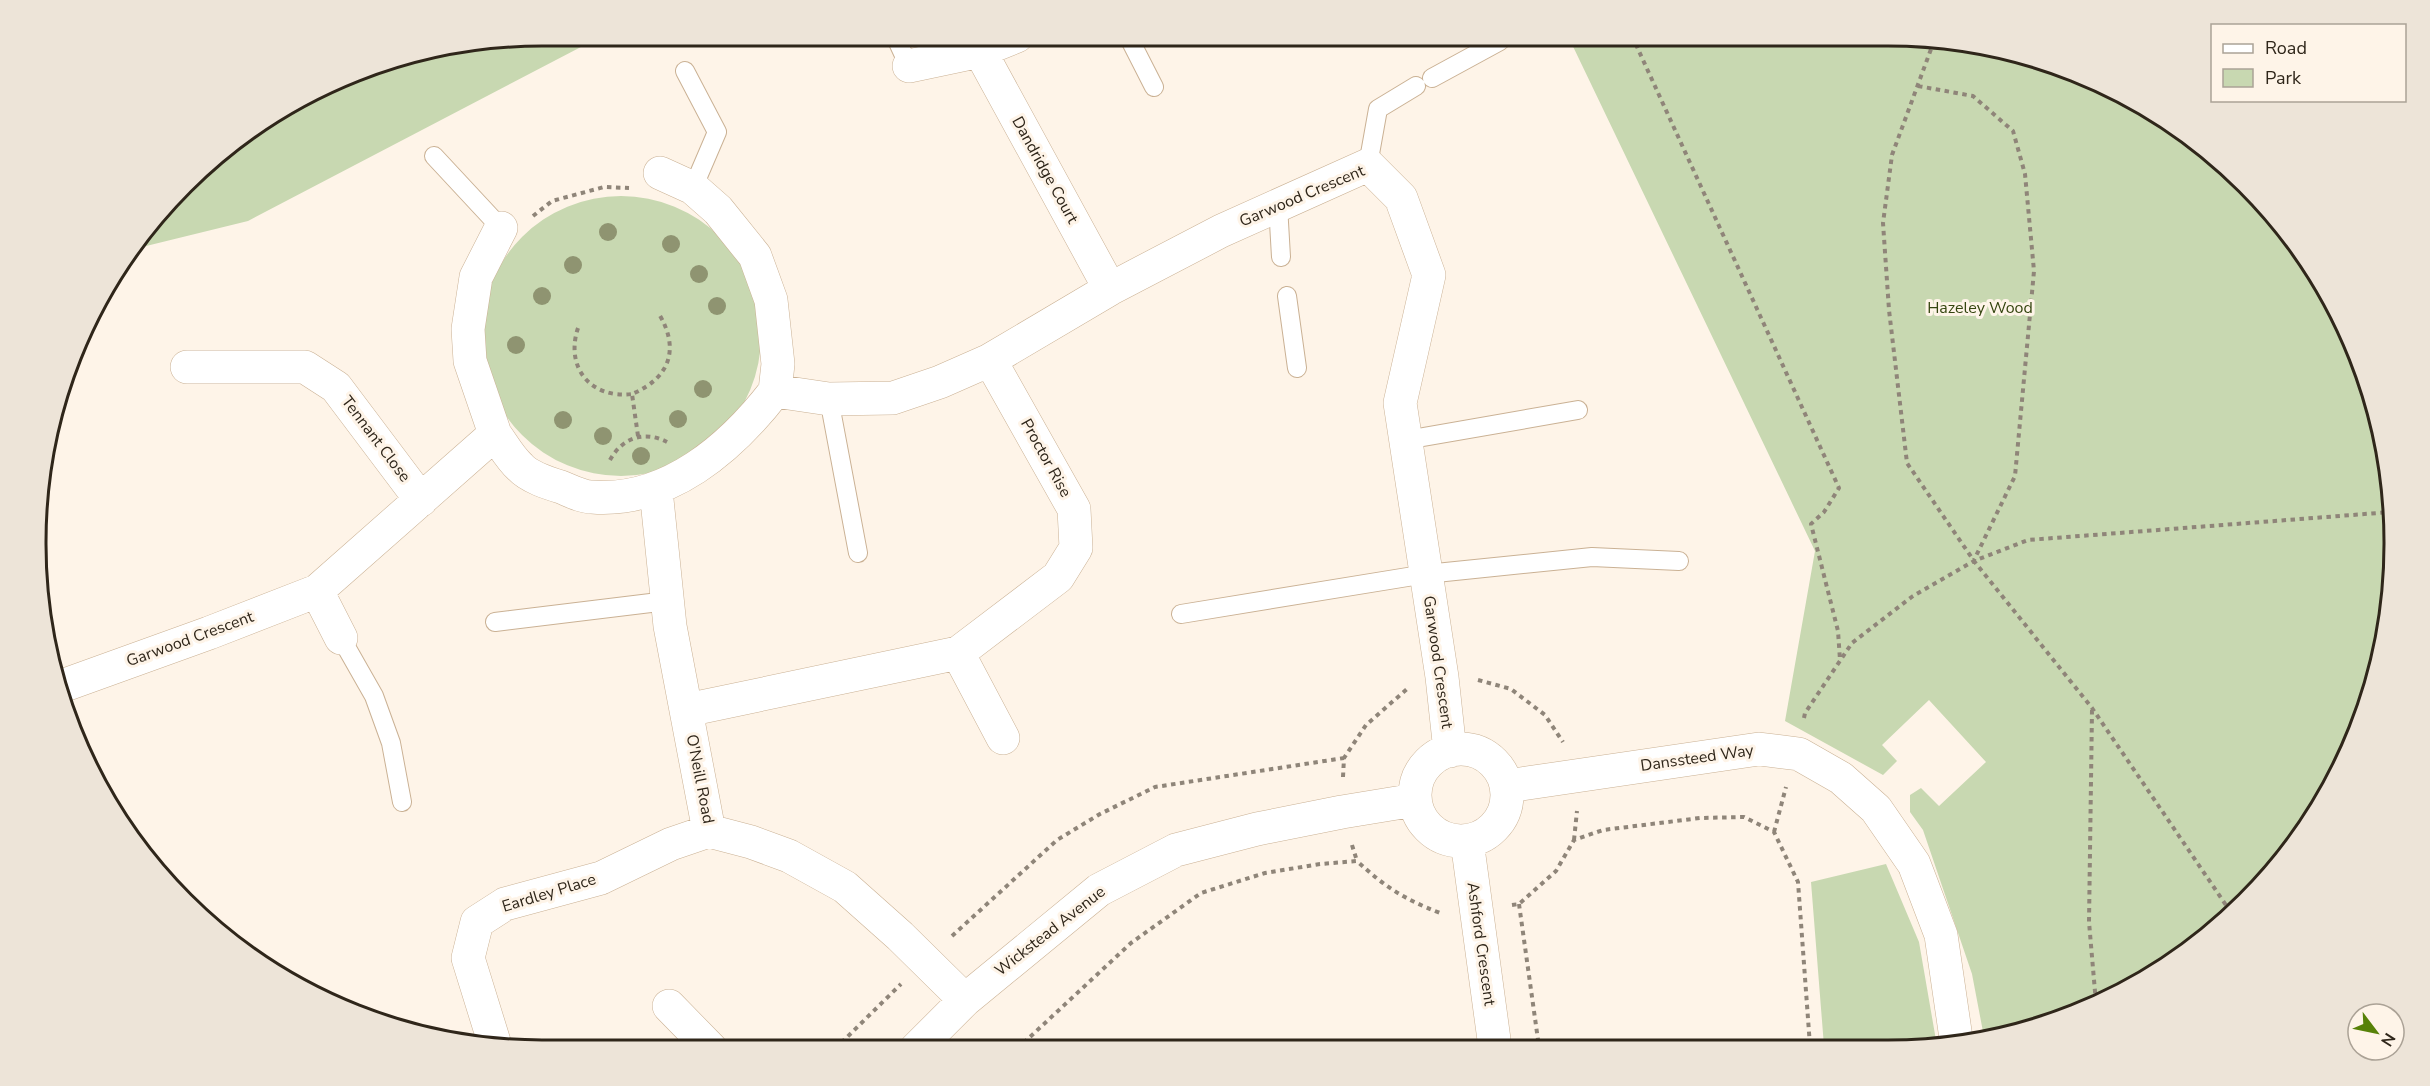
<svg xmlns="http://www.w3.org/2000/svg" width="2430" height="1086" viewBox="0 0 2430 1086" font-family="'Nunito Sans',sans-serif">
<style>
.green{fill:#c8d8b1}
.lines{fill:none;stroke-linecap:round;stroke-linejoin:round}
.service-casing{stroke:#cab194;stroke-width:20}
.minor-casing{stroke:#cab194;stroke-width:34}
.path{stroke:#8f8579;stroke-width:4;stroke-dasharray:4.5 4.5;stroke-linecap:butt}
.service{stroke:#fff;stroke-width:18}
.minor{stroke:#fff;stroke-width:33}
.tree{fill:#8f9471}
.labels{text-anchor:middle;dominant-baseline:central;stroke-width:6;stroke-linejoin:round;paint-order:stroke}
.street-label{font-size:16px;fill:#2f261a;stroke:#fef4e8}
.park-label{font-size:16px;fill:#34450f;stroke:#fef4e8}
.rim{fill:none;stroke:#2f261a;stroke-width:3}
</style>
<rect width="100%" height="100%" fill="#fef4e8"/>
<path class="green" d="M543,36H602L248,221L138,248L209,162L290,104L380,63Z
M1568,36H1887L1986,46L2081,74L2168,121L2245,184L2308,261L2355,349L2384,444L2394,543L2384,642L2356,737L2289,851L2196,945L2081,1011L1984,1037L1972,974L1923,830L1910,812V795L1921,788L1939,806L1986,762L1929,700L1882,745L1897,761L1883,775L1785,721L1815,551Z
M481 336a140 140 0 1 1 280 0a140 140 0 1 1-280 0Z
M1886,864L1919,942L1937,1046H1824L1811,882Z"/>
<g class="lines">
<defs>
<path id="service" d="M895,36L909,66
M1128,36L1154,87
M685,71L717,132L693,188
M1432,78L1500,41
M434,156L501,228
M1368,165L1378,109L1416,86
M1278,205L1281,257
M1287,296L1297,368
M829,399L858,553
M1406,440L1578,410
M1181,614L1426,574L1592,557L1679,561
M495,622L667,601
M341,638L374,696L391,743L402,802"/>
<path id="minor" d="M980,51L1017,36
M909,66L980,51L1110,289
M660,173L693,188L718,210L755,256L771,300L778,364L775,391
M187,367H305L336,387L421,500
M495,434L470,361L468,329L476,277L501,228
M656,490L670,626L709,831L751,842L789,856L845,887L900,936L965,1000
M317,591L341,638
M958,653L1003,738
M62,686L209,633L317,591L495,434C503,445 510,458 520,467C529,477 548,483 561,487C571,491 582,497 592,497C668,503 731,448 775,391L829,399L893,398L940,382L990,360L1110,289L1221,231L1368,165L1401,198L1429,275L1400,403L1442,677L1450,751
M687,710L958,653L1058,577L1076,548L1074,509L990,360
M1415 795a46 46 0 1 1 92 0a46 46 0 1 1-92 0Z
M1507,786L1759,749L1799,754L1841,778L1876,809L1914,864L1941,935L1957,1045
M1467,841L1495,1047
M669,1006L711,1049
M495,1045L468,958L477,922L505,904L601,878L671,844L709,831
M916,1049L965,1000L1099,890L1176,850L1257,829L1342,812L1415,800"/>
</defs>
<use href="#service" class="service-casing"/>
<use href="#minor" class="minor-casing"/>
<path class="path" d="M1632,36L1839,488L1824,512L1811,524L1838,631L1840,660
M1934,41L1892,155L1883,223L1889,310L1907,463L1974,561L2092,708L2230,911
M1918,86L1973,96L2013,131L2025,174L2034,271L2015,476L1974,560
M533,216L552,201L604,187L629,188
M578,328C565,367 590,399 632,394
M638,436L632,394C670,378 680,349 659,314
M610,460C622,438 644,430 667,442
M1478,680L1511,689L1545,715L1563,742
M2092,710L2089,922L2096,1003
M1804,718L1805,713L1852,643L1913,596L1974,561L2028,540L2391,512
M1343,777L1344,758L1366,725L1407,689
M1774,832L1786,787
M1574,840L1577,811
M1352,845L1357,861
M1519,904L1539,1047
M1512,905L1519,904L1556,871L1574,840L1603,830L1700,818L1744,817L1774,832L1798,882L1810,1046
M952,936L1057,840L1100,814L1155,787L1344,758
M835,1049L901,984
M1017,1049L1131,943L1201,893L1265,873L1320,864L1357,861C1385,887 1404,899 1440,913"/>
<use href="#service" class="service"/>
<use href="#minor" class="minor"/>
</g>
<g class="tree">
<circle cx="608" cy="232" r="9"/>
<circle cx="671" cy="244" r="9"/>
<circle cx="573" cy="265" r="9"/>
<circle cx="699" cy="274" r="9"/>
<circle cx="542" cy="296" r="9"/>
<circle cx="717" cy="306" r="9"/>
<circle cx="516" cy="345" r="9"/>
<circle cx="703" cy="389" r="9"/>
<circle cx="678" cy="419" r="9"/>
<circle cx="563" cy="420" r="9"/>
<circle cx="603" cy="436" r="9"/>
<circle cx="641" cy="456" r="9"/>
</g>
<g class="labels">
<g class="street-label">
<text transform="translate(1045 170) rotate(61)">Dandridge Court</text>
<text transform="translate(1302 196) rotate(-23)">Garwood Crescent</text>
<text transform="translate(376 439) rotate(53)">Tennant Close</text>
<text transform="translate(1046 458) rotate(61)">Proctor Rise</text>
<text transform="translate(190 639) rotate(-20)">Garwood Crescent</text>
<text transform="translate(1438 662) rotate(82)">Garwood Crescent</text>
<text transform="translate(1697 758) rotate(-8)">Danssteed Way</text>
<text transform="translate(700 779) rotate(79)">O'Neill Road</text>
<text transform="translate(549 893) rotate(-17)">Eardley Place</text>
<text transform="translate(1050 931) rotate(-38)">Wickstead Avenue</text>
<text transform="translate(1481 944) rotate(82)">Ashford Crescent</text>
</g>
<g class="park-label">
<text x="1980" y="308">Hazeley Wood</text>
</g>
</g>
<path d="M0 0H2430V1086H0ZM542 46H1888A496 496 0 0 1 2384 542V544A496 496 0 0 1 1888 1040H542A496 496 0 0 1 46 544V542A496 496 0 0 1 542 46Z" fill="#ede4d8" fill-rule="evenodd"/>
<path class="rim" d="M542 46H1888A496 496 0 0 1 2384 542V544A496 496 0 0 1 1888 1040H542A496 496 0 0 1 46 544V542A496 496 0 0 1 542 46Z"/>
<rect x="2211" y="24" width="195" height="78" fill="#fef4e8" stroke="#aba296" stroke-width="1.5"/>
<rect x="2223" y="44" width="30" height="9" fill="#ffffff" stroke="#aba296" stroke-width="1.5"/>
<text x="2265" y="54" font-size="18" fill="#2f261a">Road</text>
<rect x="2223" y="69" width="30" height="18" fill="#c8d8b1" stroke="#aba296" stroke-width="1.5"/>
<text x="2265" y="84" font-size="18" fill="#2f261a">Park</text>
<g transform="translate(2376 1032) rotate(122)"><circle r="28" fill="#fef4e8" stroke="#aba296" stroke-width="1.5"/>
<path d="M0-4.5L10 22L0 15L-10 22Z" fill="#578108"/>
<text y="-9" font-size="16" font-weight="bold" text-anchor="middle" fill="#2f261a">N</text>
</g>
</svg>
